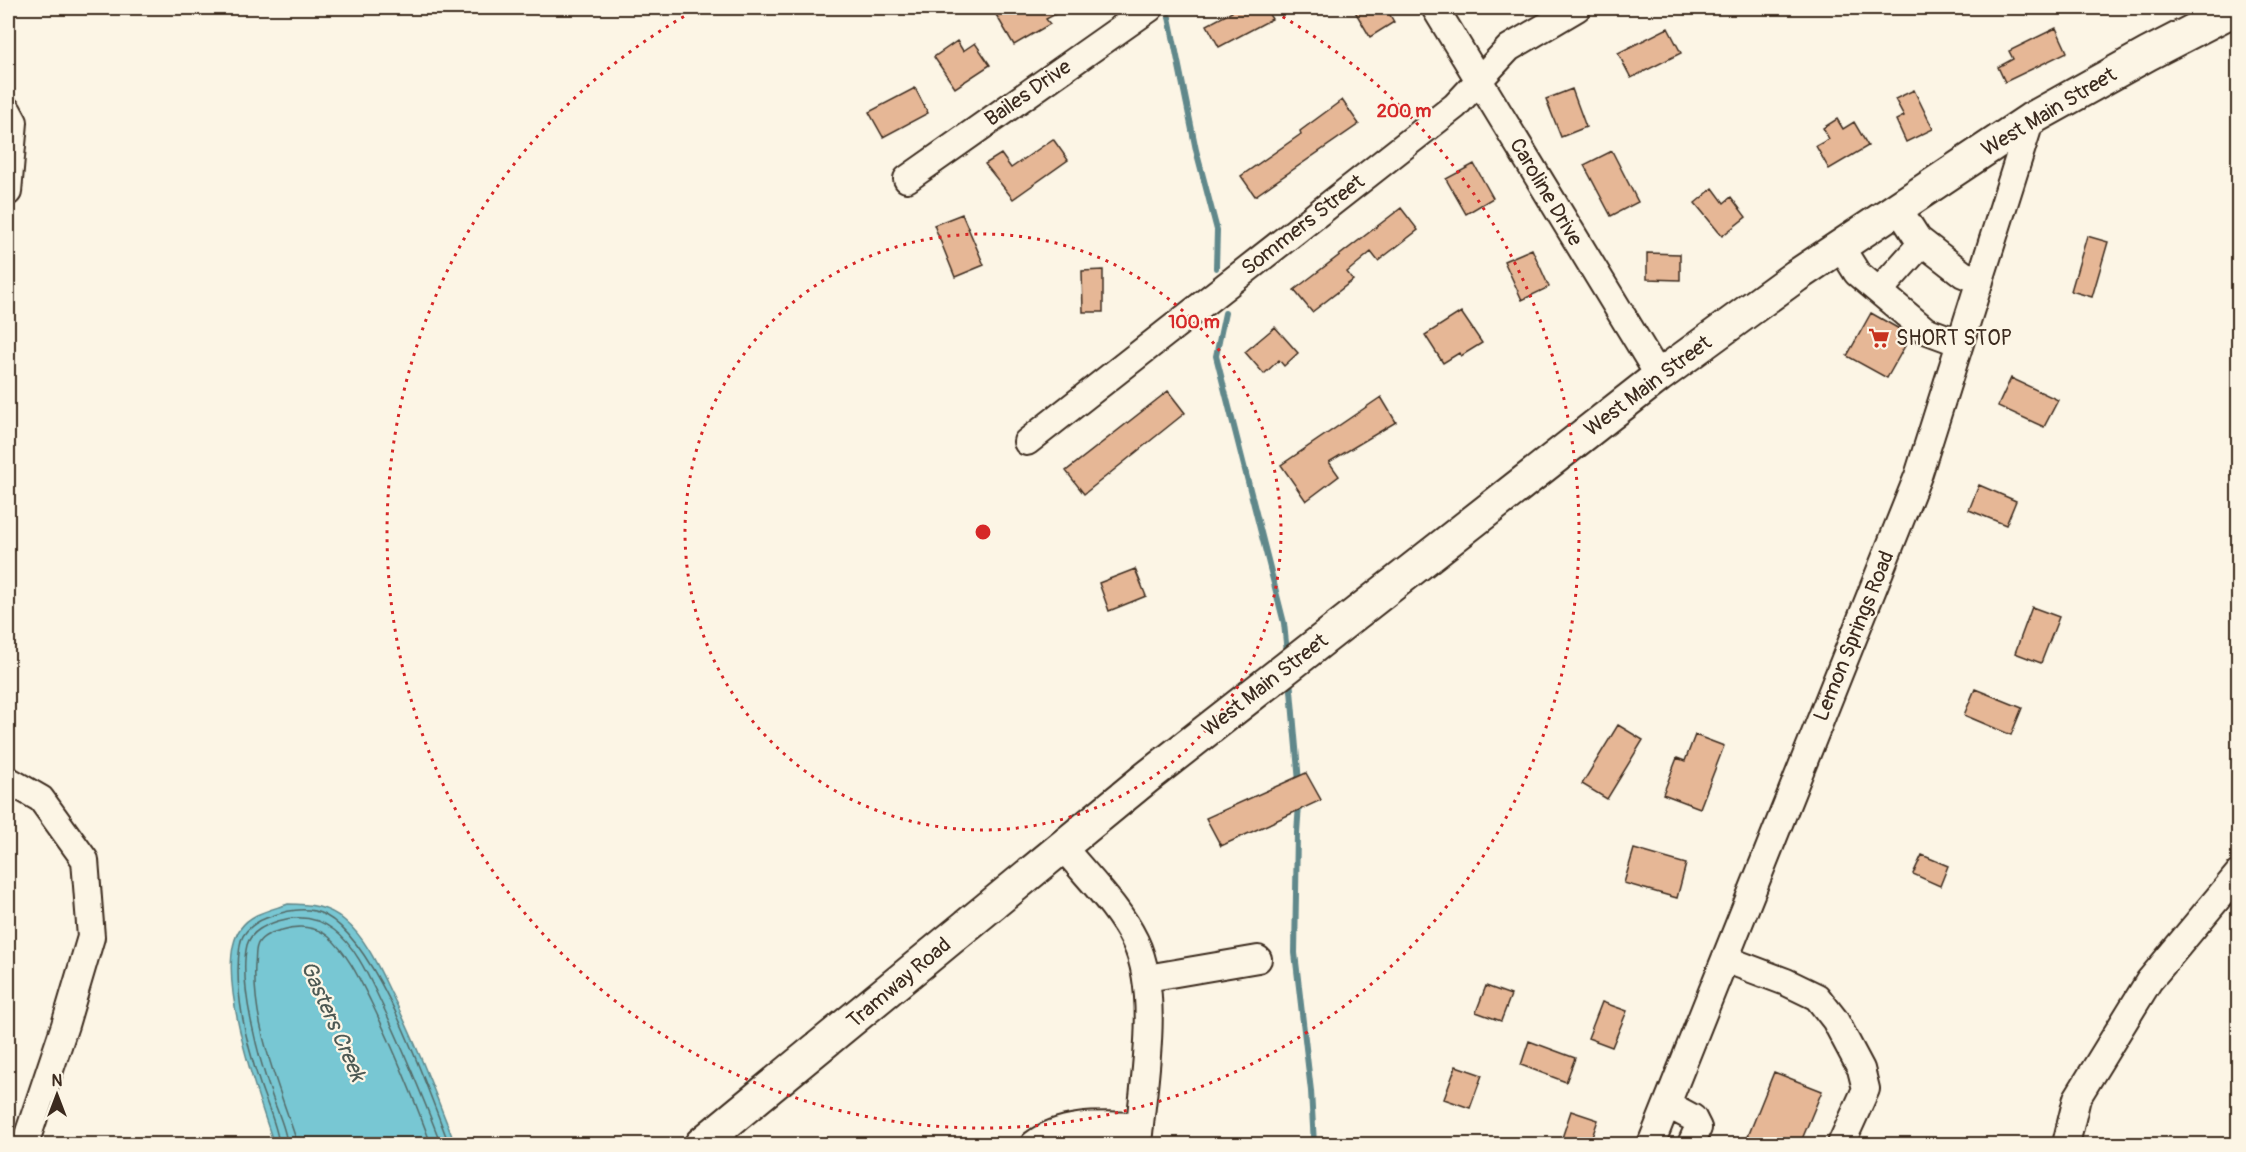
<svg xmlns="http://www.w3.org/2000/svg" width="2246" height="1152" viewBox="0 0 2246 1152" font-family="Pangolin,sans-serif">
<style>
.water{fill:#78c7d3;stroke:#60888b;stroke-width:1.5}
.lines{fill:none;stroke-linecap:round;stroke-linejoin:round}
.shore{stroke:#536966;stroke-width:1.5}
.stream{stroke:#60888b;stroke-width:6}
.building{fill:#e6b796;stroke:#3b2a1e;stroke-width:1.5}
.minor-casing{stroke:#3b2a1e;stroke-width:30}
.major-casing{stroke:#3b2a1e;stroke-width:36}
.minor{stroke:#fcf5e5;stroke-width:26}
.major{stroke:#fcf5e5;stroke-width:32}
.ring{fill:none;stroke:#d62828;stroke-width:3;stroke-dasharray:3 6}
.labels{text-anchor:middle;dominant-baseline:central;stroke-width:4.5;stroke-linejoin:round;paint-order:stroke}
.street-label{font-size:21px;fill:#3b2a1e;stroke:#fcf5e5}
.poi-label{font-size:21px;fill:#3b2a1e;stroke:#fcf5e5;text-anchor:start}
.water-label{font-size:22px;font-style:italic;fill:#4d5954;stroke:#fcf5e5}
.centre{fill:#d62828;stroke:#fcf5e5;stroke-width:3}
.ring-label{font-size:18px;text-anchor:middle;font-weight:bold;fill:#d62828;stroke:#fcf5e5;stroke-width:4.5;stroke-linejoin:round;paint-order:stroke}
</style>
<rect width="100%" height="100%" fill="#fcf5e5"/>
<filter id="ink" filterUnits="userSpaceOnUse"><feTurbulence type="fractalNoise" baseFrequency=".0167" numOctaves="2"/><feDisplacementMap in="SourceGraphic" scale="12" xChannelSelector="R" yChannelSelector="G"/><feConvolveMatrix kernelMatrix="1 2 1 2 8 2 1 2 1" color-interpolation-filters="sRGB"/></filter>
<g filter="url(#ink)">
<path class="water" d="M288,904C309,904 328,906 344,920C366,938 379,968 391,993C416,1042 435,1093 455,1144H274C259,1100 212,970 240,929C251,913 271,910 288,904Z"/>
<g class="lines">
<path class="shore" d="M279,1144C277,1125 266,1103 260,1084C246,1043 233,988 240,945C242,930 258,920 272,916C288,910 308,906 325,915C379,944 426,1086 449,1144
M287,1144C286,1128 276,1109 271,1093C258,1056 238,983 247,945C251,931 266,925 278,921C298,915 317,917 334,930C355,946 368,975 379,998C402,1046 422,1095 441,1144
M296,1144L295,1136C277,1082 252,1023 255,964C256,959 255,952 257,946C260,936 273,932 282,930C298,925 316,926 329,937C348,954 360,980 371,1002C394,1049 413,1096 431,1144"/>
<path class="stream" d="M1169,17L1196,150L1217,230L1216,268
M1225,313L1216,356L1284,623L1287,653
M1290,679L1299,782
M1299,804L1297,833L1295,953L1311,1091L1314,1144"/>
</g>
<path class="building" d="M1004,8H1067L1046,19L1050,24L1014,45L995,13Z
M1229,8H1265L1272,19L1219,47L1207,25L1232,12Z
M1353,8H1386L1394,22L1370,37Z
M1668,28L1681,53L1631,78L1618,53Z
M2056,28L2067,52L2005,82L1998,67L2013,59L2009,51Z
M957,41L963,51L975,43L990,65L955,88L934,57Z
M915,88L928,113L883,137L869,112Z
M1572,89L1586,127L1561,137L1546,99Z
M1914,90L1933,129L1906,142L1896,120L1904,116L1895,99Z
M1342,100L1359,124L1255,196L1241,176L1301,134L1300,131Z
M1837,119L1843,129L1854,122L1868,146L1829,169L1816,146L1829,139L1823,128Z
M1053,139L1068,160L1013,199L985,164L1001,154L1011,168Z
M1612,151L1638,202L1611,216L1584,165Z
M1474,164L1493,198L1466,214L1446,179Z
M1713,188L1724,203L1731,197L1746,217L1722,236L1695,203Z
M1401,208L1418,230L1378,261L1371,252L1347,272L1353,280L1312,312L1294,290Z
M962,214L984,265L955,277L934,225Z
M2087,236L2108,242L2092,297L2071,291Z
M1532,249L1549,287L1522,300L1504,261Z
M1647,253L1680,254V280L1647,279Z
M1103,270V312H1083L1082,271Z
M1461,312L1482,343L1461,356L1459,353L1443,363L1425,335Z
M1871,313L1901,330L1910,337L1887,378L1847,356Z
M1275,327L1298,353L1284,366L1279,360L1264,374L1245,352Z
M2011,378L2058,400L2044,427L1998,406Z
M1168,391L1185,413L1084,494L1066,471Z
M1381,397L1396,422L1329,462L1339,476L1306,501L1281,465Z
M1979,485L2016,501L2006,525L1969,510Z
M1135,569L1146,596L1109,611L1099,583Z
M2032,607L2059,617L2041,663L2015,653Z
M1975,689L2022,708L2011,735L1964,715Z
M1618,725L1643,740L1607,799L1582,784Z
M1695,735L1724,746L1700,808L1663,794L1677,758L1685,761Z
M1306,773L1321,800L1221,846L1206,818Z
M1634,849L1686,864L1677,898L1624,883Z
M1922,855L1948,866L1940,886L1913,874Z
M1486,986L1511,995L1501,1021L1476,1012Z
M1602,1002L1627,1011L1612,1047L1588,1038Z
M1529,1041L1575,1058L1566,1082L1521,1065Z
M1456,1066L1482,1075L1470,1108L1444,1099Z
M1774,1072L1822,1091L1800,1144H1745Z
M1571,1111L1598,1120L1590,1143L1577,1139L1575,1144L1561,1141Z"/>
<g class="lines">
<defs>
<path id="minor" d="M1435,8L1659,376
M8,111L14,122L8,192
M907,179L1150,8
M1898,208L1918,239L1963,274L1980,281
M1840,246L1857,273L1925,330L1960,343
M1879,291L1922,243
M1027,442L1455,106L1509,48L1577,8
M8,780L41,799L85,860L91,937L65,1025L25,1144
M1063,847C1087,877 1118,906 1135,941C1161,995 1143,1085 1138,1144
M1725,959L1786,982L1817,997L1835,1020L1861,1069L1866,1089L1841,1144
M1147,978L1258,959
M1667,1104L1693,1118L1698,1128L1691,1144
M1034,1144C1064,1121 1105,1125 1140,1126
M1651,1144L1918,476L2031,119
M2066,1144L2077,1098L2149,981L2238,874"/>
<path id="major" d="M701,1144L1146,778L1659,376L1796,276L2031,119L2148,54L2237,8"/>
</defs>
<use href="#minor" class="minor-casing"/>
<use href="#major" class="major-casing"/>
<use href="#minor" class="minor"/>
<use href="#major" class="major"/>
</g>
</g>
<g class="ring">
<circle cx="983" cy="532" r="298"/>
<path d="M1267 8A596 596 0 1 1 699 8"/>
</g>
<defs>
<symbol id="supermarket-bare" viewBox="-9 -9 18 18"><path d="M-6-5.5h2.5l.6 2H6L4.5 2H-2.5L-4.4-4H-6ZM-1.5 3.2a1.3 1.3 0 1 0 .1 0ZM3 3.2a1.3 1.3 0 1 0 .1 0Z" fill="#c8321e" stroke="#fcf5e5" stroke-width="2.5" paint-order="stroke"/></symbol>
</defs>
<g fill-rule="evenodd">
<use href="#supermarket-bare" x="1864" y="323" width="30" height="30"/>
</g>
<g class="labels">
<g class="street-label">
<text transform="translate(1028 93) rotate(-35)">Bailes Drive</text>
<text transform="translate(2049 112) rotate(-31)">West Main Street</text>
<text transform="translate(1546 192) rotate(59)">Caroline Drive</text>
<text transform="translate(1303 225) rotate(-38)">Sommers Street</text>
<text transform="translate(1648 386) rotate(-37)">West Main Street</text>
<text transform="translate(1854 636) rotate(-68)">Lemon Springs Road</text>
<text transform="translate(1265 685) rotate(-38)">West Main Street</text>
<text transform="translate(899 983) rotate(-40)">Tramway Road</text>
</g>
<g class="poi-label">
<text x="1896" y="338">SHORT STOP</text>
</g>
<g class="water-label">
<text transform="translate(333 1021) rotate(66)">Gasters Creek</text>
</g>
</g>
<circle cx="983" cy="532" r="9" class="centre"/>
<g class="ring-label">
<text x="1404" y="117">200 m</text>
<text x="1194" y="328">100 m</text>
</g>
<rect width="2246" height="1152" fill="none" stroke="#fcf5e5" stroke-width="30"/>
<rect x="15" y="15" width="2216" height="1122" fill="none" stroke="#3b2a1e" stroke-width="2" filter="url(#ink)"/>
<g transform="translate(57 1095)" stroke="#fcf5e5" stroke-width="4.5" paint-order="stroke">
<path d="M0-4.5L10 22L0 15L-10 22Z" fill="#3b2a1e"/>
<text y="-9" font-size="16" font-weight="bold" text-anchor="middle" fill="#3b2a1e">N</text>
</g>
</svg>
